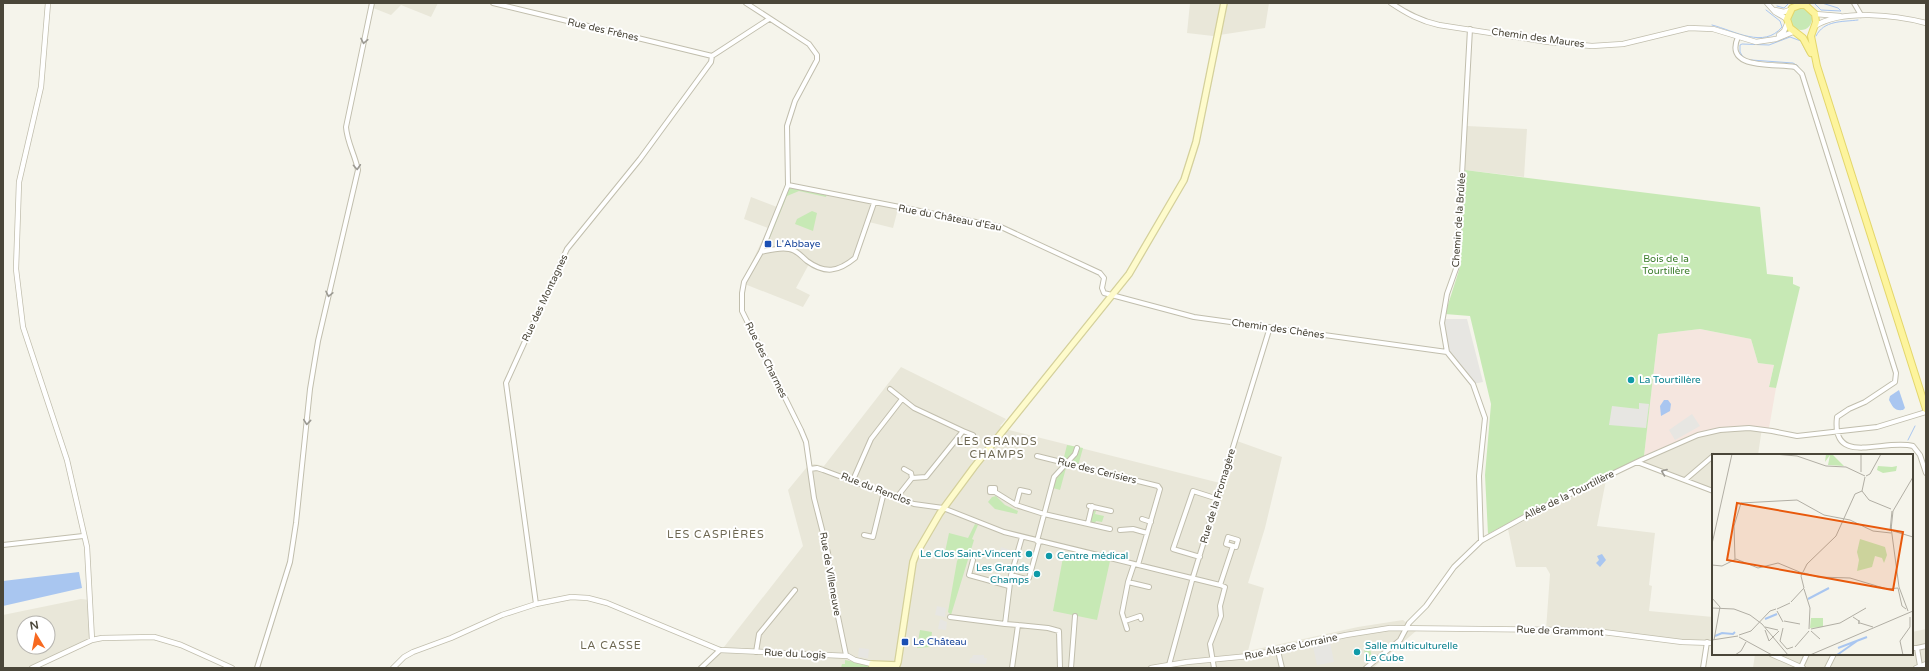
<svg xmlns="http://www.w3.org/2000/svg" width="1929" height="671" viewBox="0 0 1929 671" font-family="'Varela Round',sans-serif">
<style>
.residential{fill:#e9e7d9;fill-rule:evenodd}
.medical{fill:#f5e6df}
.green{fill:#c7e9b5}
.parking{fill:#e7e6e2}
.water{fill:#a9c6f0}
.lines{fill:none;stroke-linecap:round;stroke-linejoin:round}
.stream{stroke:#a9c6f0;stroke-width:1}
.minor-casing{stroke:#c1bead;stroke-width:6}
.tertiary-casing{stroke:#c1bead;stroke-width:6}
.secondary-casing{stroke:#d4d09b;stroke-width:8}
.primary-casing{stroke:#e3d66b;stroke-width:8}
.minor{stroke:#fff;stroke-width:4}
.tertiary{stroke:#fff;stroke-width:4.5}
.secondary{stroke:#fefbcc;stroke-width:5.5}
.primary{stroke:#fdf49d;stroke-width:6}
.oneway{stroke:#9b9992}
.transit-dot{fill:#1a4fb4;stroke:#fff;stroke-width:1.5}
.culture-dot{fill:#0f9aa8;stroke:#fff;stroke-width:1.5}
.labels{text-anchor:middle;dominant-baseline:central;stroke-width:4;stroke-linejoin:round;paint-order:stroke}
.street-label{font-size:10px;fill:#4a4639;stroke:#fff}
.transit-label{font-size:10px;fill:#164399;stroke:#fff;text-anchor:start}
.park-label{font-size:10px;fill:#3b7c2b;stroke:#fff}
.culture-label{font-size:10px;fill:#0d838f;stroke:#fff;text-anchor:start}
.neighbourhood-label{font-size:11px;letter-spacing:1px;fill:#6c6650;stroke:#fff}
.inset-river{fill:none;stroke:#a9c6f0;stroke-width:2}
.inset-road{fill:none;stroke:#b1aea4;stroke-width:1}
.view{fill:#e8590c;fill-opacity:0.15;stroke:#e8590c;stroke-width:2}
.inset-edge{fill:none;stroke:#4a4639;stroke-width:2}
</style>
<rect width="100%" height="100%" fill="#f5f4eb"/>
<path class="residential" d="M369,3H438L431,17L401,5L391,15L368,6Z
M1190,3H1269L1265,28L1213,36L1187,33Z
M1467,126L1527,129L1524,177L1465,170Z
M786,183L899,205L893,228L869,222L857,259L831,271H822L809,264L796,288L810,295L803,307L742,283L768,228L744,219L751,197L777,207Z
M901,367L1006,419L1000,426L1009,430L1220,483L1237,441L1282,457L1265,528L1248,583L1264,588L1248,651L1358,627L1403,620L1416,631L1373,668H699L714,652L724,647L803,546L788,490L807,467L814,464L824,466Z
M1750,427L1762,428L1758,455H1713V494L1632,462L1697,433L1721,428Z
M1606,480L1597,526L1655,533L1649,585L1652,586L1649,611L1713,617V643L1603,632L1546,630L1550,574L1546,567H1516L1508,529Z
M81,599L90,600L92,643L38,668H3V615ZM24,623H48V647H24Z
M1926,629V668H1753L1755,654H1912V632Z"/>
<path class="medical" d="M1700,329L1751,339L1758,363L1774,365L1769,386L1776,388L1769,428H1721L1698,433L1644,456L1658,334Z"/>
<path class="green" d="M1790 19a11 11 0 1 1 22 0a11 11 0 1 1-22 0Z
M1465,170L1760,207L1767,274L1793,277V284L1800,287L1776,388L1769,387L1774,365L1758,363L1751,339L1700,329L1658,334L1644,456L1536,508L1488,534L1485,475L1491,404L1470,316L1445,314L1460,267Z
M788,185L827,193L826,197L799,191L787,196L769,240L765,241Z
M812,211L817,213L813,231L795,224L797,219Z
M1067,445L1083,448L1078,466L1063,461Z
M1065,467L1066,468L1060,490L1053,488L1057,475Z
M996,496L1005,505L1018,511L1017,514L995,509L988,502L992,497Z
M1093,511H1096L1095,514L1104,516L1102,522L1096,521L1095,523L1091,522Z
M975,524L978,525L972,539L974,540L951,615L948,612L957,561L960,556L945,552L949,533L968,538Z
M1064,552L1110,561L1097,620L1053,611Z
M920,630L932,632L930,647L917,648Z
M1370,648L1372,658L1366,660L1364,649Z
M845,660L865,664L870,668H841L842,664H845Z"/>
<path class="parking" d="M1442,319H1467L1483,382L1473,384L1447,352Z
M1639,403L1649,404L1646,428L1609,425L1612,406L1639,409Z
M1692,414L1700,426L1675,440L1669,430Z
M1001,547L1013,551L1011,559L999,555Z
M937,606L946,608L945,617L935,615Z
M940,619L947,622L946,630L938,629Z
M1330,642L1334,662L1317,665L1313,646Z
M859,648L869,649L868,658L858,657Z
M973,655H984V658H987L986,664L969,663L970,658H972Z"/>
<path class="water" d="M1899,390L1905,408L1903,410C1894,411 1893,407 1889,400L1890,396Z
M1664,400H1668L1671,404L1670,411L1661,416L1660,406Z
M1602,554L1606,560L1600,567L1596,563L1599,560L1597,556Z
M79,572L82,588L3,606V581Z"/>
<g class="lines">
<path class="stream" d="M1814,3L1821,10L1841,11L1838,8L1822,3
M1777,6L1784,8L1789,3
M1712,25C1735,31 1764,49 1782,27L1780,21L1766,10
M1816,36C1824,20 1842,22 1858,20
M1743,57L1740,52V45L1742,44L1769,45L1790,37L1801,41L1807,53
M1751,60L1793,63L1798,66
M1908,440L1915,426"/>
<defs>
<path id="minor" d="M493,3L712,56
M746,3L809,44L817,55V60L795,101L787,126L788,185L761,252L744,282L742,293V311L801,430L806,442L814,498L828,553L831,583L846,655
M1854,3L1861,15
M1470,29L1457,266L1447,294L1442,323L1447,352L1473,384L1485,418L1479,476L1481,541
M1738,37C1723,71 1777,63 1795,67L1802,74L1896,373L1895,382L1865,402L1849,409L1837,417C1831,468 1884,438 1913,446L1920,455L1926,473
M788,185L1001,227L1100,273L1104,278L1102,288L1104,293L1194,317L1447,352
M761,252C770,250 780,247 789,249C797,250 801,256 807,261C825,274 838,272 855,258L874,203
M890,389L914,408L963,431L926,477L912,478L897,497
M963,431L973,435
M1037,456L1158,486L1160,489L1138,565
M1637,462L1713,491
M810,469L817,468L823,470L914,504L943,508L1004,532L1220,585L1233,546L1236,547L1238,540L1228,537L1226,544L1233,546
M904,469L911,473L912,478
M853,480L871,439L902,399
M1685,480L1713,456
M995,492H990V488H995V492L1016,505L1044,514L1110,529
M1016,505L1020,490L1029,492
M1089,506L1111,511
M1142,519L1151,522
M1088,523L1092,506
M1120,530L1133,529L1147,533
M864,535L873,537L884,492
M1037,541L1054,477L1075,454L1077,448
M3,545L83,536
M1200,557L1173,549L1193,491L1218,499
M973,560L969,575L1009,586
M1011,575L1026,579L1029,578L1039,542
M1128,582L1149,587
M536,604L506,383L567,249L640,159L711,62L712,56L769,19
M950,617L1005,624
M1125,621L1140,616L1141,619
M1018,625L1048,628L1059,631L1060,668
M1127,629L1122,613L1128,582L1134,564
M1912,648H1917L1920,666
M1917,648L1926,646
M1278,651L1282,668
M756,652L759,634L795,590
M1169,665L1193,577L1270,327
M1801,667L1807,654
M257,668L290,562L296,523L310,389L318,341L358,170C355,155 347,142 346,127L372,3
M701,668L720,650
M1012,668L1018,625L1005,624L1011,575L1022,537
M1071,668L1075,616
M1214,668L1210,644L1221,616L1220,606L1225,587L1220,585
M1366,668L1400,640L1409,623L1426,606L1454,567L1481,541L1537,510L1641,460L1698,435L1720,430L1749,428L1772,431L1797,436L1877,427L1926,412
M1703,668L1707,642
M1827,668L1834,654"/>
<path id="tertiary" d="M48,3L41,87L19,182L16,269L23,327L67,460L87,547L92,640
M1391,3C1406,13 1420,21 1439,25L1548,42L1592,46L1623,44L1689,28L1713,29L1756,42L1776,39L1793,32
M1767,3L1775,12L1787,19
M1775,10L1784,12L1790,10
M1815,14L1840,16
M1815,26C1843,9 1895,15 1926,23
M1779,35L1784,31L1787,24
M1771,654L1803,668
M32,668L92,640L102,638L154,637L181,645L232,668
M393,668L404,657L413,652L451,638L502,615L536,604L571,597L588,598L607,603L720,650L848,656L855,660L872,664
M1151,668L1187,662L1249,656L1346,635L1390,628L1567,630L1603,632L1682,642L1713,643
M1916,668L1926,664"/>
<path id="secondary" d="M872,668V664L897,665L898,662L913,562L916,554L940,513L974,467L1129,274L1184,180L1196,142L1224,3"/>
<path id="primary" d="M1803,3L1815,14L1816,22L1811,36L1817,66L1926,409
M1805,5H1800L1792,8L1787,19L1790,28L1803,38L1811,53"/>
</defs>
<use href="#minor" class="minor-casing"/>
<use href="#tertiary" class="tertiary-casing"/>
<use href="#secondary" class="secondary-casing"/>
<use href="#primary" class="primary-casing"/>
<use href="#minor" class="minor"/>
<use href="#tertiary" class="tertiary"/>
<use href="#secondary" class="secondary"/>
<use href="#primary" class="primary"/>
</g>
<defs><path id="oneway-chevron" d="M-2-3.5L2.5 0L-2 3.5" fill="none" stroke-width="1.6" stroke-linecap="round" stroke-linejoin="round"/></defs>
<g class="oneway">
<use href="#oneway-chevron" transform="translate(364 41) rotate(101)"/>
<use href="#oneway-chevron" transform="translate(357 167) rotate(86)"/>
<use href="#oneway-chevron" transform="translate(329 294) rotate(102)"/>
<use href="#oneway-chevron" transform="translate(307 422) rotate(96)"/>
<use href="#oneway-chevron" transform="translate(1664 472) rotate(-159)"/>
</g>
<g class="transit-dot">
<rect x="764" y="240" width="8" height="8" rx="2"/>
<rect x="901" y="638" width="8" height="8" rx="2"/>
</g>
<g class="culture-dot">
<circle cx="1631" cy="380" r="4"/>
<circle cx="1029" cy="554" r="4"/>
<circle cx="1049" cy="556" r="4"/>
<circle cx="1037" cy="574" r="4"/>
<circle cx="1357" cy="652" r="4"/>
</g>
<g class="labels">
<g class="street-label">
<text transform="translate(603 30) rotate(13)">Rue des Frênes</text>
<text transform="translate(1538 38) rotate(8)">Chemin des Maures</text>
<text transform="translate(950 218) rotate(11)">Rue du Château d'Eau</text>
<text transform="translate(1459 220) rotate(-86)">Chemin de la Brûlée</text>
<text transform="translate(545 298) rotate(-65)">Rue des Montagnes</text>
<text transform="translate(1278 329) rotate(8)">Chemin des Chênes</text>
<text transform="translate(766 360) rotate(64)">Rue des Charmes</text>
<text transform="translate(1097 471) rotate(14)">Rue des Cerisiers</text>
<text transform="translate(876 489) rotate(21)">Rue du Renclos</text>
<text transform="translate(1569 495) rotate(-26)">Allée de la Tourtillère</text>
<text transform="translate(1218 496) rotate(-73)">Rue de la Fromagère</text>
<text transform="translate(830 574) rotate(80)">Rue de Villeneuve</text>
<text transform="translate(1560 631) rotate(2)">Rue de Grammont</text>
<text transform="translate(1291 647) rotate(-12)">Rue Alsace Lorraine</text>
<text transform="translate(795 654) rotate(3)">Rue du Logis</text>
</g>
<g class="transit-label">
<text x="776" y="244">L'Abbaye</text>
<text x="913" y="642">Le Château</text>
</g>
<g class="park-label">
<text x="1666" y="259">Bois de la<tspan x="1666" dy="12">Tourtillère</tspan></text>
</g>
<g class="culture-label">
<text x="1639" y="380">La Tourtillère</text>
<text x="1021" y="554" text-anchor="end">Le Clos Saint-Vincent</text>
<text x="1057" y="556">Centre médical</text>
<text x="1029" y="568" text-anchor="end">Les Grands<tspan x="1029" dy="12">Champs</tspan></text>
<text x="1365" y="646">Salle multiculturelle<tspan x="1365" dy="12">Le Cube</tspan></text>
</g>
<g class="neighbourhood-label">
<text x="997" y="441">LES GRANDS<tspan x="997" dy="13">CHAMPS</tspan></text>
<text x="716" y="534">LES CASPIÈRES</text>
<text x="611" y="645">LA CASSE</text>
</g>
</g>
<g transform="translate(1712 454)">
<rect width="201" height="201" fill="#f5f4eb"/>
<path d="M114,0H118L121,1L132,12L116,11L118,1L113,8ZM166,12L180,13L185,12L184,17L171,19L165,16ZM148,85L173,93L175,101L172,109L170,104L163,102L160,113L145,117L147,106L145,98ZM99,164H111V173L98,174Z" fill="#c7e9b5"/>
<path class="inset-river" d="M96,145L117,134M53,165L65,160M3,182L10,179L21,180L23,178M126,194L155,183M125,201L145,187"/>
<path class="inset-road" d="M62,0L85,2L114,12L134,13L153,22M149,18V0M154,22L158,20L169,0M150,37L157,46L179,55M150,37L153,23M179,73L187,133L196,157M179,76L181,57L201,23M178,77L180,57M181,77L201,83M0,90L20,0M23,105L22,72L29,49L85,46L112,61L138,66L161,77L179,79M0,111L10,112L24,105L46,114L66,109L90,119M92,119L106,123L138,124L175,135L186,134L190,152L194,155M92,135L98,154L97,175M0,144L8,153L2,186M79,148L92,134L89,122L95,110L124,82L143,40L150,37M0,154L22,155L38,161L50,170L76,201M65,155L78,149M65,157L71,168M141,163L147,167V170V166M72,167L88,170M148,169L161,173M53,173L66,176M99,175L128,169L154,154M53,176L57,187L67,177M99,177L108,185M193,180L198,173V163M27,181L39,177L58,157L64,155M27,183L60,201M0,186L26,182M68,187L75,195L81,193M68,187L71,174M83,193L97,177M23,201L29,197L34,188M98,201L201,157M191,201L188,187L193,180"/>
<path class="view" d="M25,49L191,78L181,136L15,106Z"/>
<rect width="201" height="201" class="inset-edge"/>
</g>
<rect width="1929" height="671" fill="none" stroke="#4a4639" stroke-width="8"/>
<g transform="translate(36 635) rotate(350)"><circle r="19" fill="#ffffff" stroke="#b7b5b0"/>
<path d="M0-3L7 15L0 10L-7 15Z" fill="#f76920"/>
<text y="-6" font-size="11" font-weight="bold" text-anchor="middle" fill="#4a4639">N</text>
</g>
</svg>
